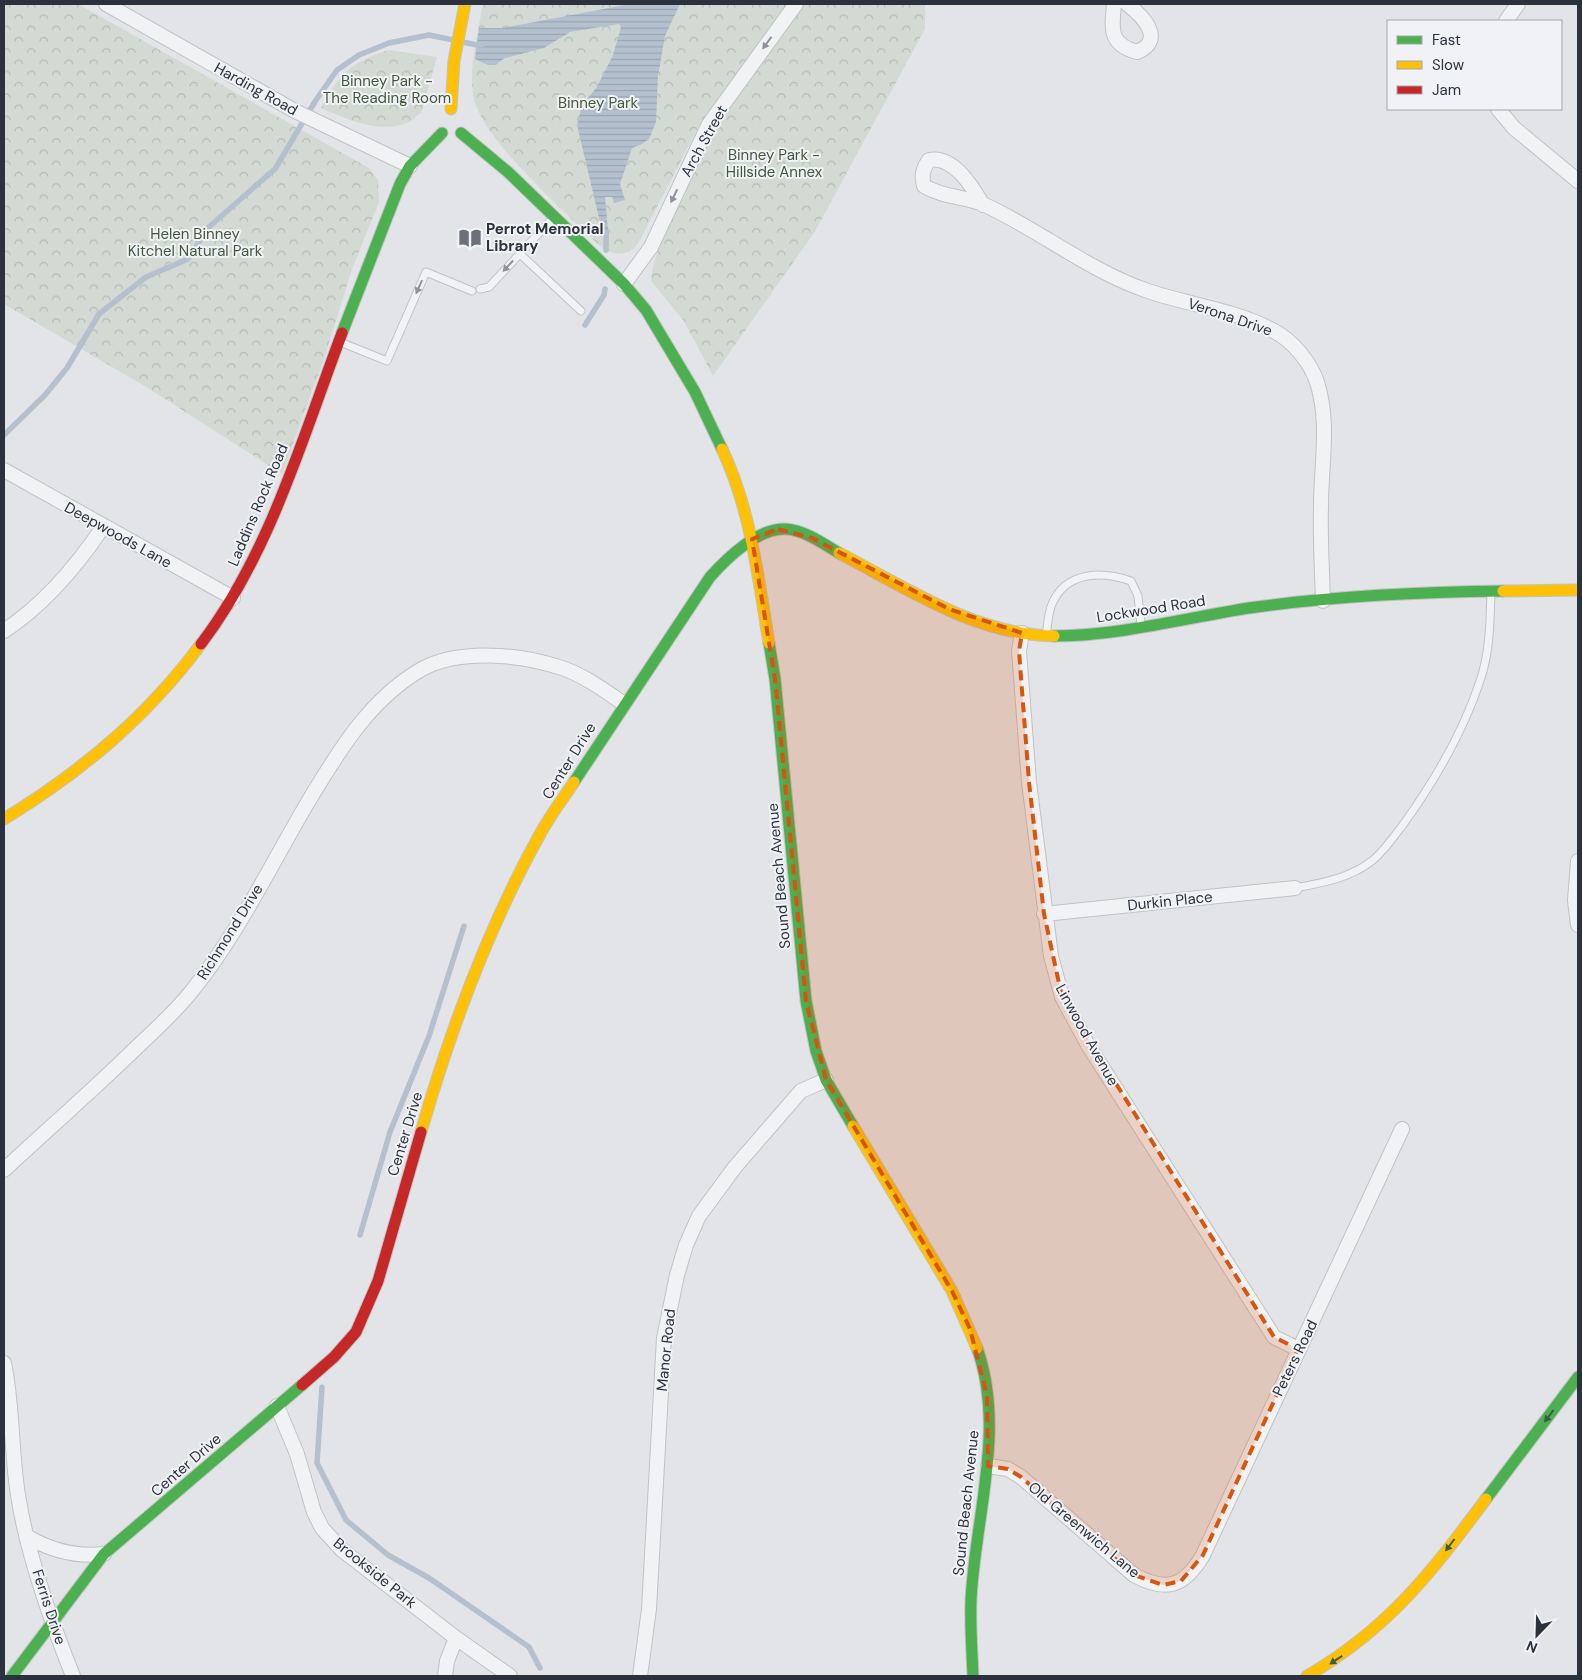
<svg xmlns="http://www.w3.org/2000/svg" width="1582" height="1680" viewBox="0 0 1582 1680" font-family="'DM Sans',sans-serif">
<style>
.forest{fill:url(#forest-crowns)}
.water{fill:url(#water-rules)}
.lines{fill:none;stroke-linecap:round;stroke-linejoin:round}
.stream{stroke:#b4c0ce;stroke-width:5.5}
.lane-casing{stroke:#c1c2c5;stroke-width:9}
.street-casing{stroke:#c1c2c5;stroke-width:16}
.fast-casing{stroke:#c1c2c5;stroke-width:13}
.slow-casing{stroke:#c1c2c5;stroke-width:13}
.jam-casing{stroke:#c1c2c5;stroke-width:13}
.lane{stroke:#f1f2f4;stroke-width:7}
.street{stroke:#f1f2f4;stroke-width:14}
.fast{stroke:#4caf50;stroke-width:11}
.slow{stroke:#ffc107;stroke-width:11}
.jam{stroke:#c62828;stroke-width:11}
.oneway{fill:#8e9299}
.oneway2{fill:#375e44}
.marked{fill:#d55511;fill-opacity:0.2;stroke:#d55511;stroke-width:4;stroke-dasharray:10 6;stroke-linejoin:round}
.labels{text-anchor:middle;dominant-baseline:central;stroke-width:4;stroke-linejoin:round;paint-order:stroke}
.park-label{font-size:15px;fill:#3f583a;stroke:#f0f2f6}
.street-label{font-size:15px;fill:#2b323e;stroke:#f0f2f6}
.poi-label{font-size:15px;font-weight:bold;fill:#2b323e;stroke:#f0f2f6;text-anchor:start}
</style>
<defs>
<pattern id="forest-crowns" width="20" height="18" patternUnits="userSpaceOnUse" patternTransform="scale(1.25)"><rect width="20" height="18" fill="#d3dad3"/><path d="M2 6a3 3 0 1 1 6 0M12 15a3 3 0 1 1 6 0" fill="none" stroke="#b5bcb6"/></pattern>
<pattern id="water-rules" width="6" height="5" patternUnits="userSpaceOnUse" patternTransform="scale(1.25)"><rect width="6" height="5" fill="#b4c0ce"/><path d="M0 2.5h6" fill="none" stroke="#9ba5b2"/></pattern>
</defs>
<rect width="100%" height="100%" fill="#e2e4e7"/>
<path class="forest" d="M4,4H78L369,168L378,180L379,202L351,272L325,356L282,474L143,385L4,304Z
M483,4H790L700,124L640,240C631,256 618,256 603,249C569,215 480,139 473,95C469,66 478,32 483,4Z
M803,4H925V29L814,233L713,376L684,321L651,281C652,260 662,243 669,224C704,140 750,76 803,4Z
M388,50L437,57L421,113C416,115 414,120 409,122C381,135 346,119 321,108C340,73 350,63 388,50Z"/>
<path class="water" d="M630,4H680L665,36L658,76L656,122L649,139L642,144L632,148L620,184L625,200L614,203L612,197H605L609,240L603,235L577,125L582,105L597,87L613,55L621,27L619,24L570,32L544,48L505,58L495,65H488L475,59L479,28H502Z"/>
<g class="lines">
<path class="stream" d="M606,232V250
M585,325L604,295L605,289
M4,435L45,395L67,368L99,314L146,277L188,259L209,227L275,169L316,100L337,70L359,55L389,43L429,35L477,45L483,44
M360,1235L390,1132L429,1036L464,926
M322,1387L317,1463L346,1520L388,1555L429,1578L529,1647L540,1668"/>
<defs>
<path id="lane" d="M520,254L581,311
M480,289L489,287L553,218
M340,342L387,361L426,272L472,291
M1046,635C1048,625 1048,613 1052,604C1066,571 1102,571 1131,581L1138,596L1141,625
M1295,888C1322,883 1351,878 1373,860C1385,850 1395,835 1405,822C1435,780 1465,728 1481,678C1490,650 1490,621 1491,592"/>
<path id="street" d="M106,4L295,111L410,166
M1114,4C1112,28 1108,44 1137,52C1166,40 1143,16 1127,4
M1506,21L1518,4
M1498,109L1514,128L1578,181
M983,205C972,186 953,155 929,160C923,169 921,175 924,186C944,198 965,196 985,205C1041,231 1089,271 1148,291C1189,305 1236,310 1274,331C1293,341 1310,362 1317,382C1330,423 1321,464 1321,506C1320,537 1322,569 1323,601
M624,284L651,247L709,124L796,4
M4,470L233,598
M4,631C45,604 76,567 103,527
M1022,633L1019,651L1029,782L1051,956L1062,997L1088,1045L1274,1337L1298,1349
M1578,861L1575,900L1578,925
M1044,914L1295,888
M4,1170C48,1129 93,1090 136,1048C155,1030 175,1012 191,992C239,933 272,862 311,797C340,749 371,698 422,669C459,649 519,654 559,667C582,674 604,690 624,704
M4,1363C13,1406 11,1451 18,1495C27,1554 51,1621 73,1676
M277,1406L297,1454L314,1512L322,1528L342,1550L456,1638L510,1676
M988,1466L1008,1469L1021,1477L1134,1575C1167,1593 1185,1586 1203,1555L1402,1129
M28,1537C52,1551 77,1557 104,1554
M445,1676L447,1661L456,1638
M640,1676L649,1609L664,1338L677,1275L686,1245L699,1216L735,1167L801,1091L826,1080"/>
<path id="fast" d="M461,133L508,172L624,284L646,310L695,392L722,449
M342,333L400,184L410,166L442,133
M1054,636C1119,636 1185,618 1249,608C1333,596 1418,592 1503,591
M769,643L775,679L806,1001L816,1051L826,1080L853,1126
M574,782L710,577C727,558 759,527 786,529C804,530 824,544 839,553
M1486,1499L1578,1377
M12,1676L104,1554L302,1385
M973,1676C972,1651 970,1625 971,1600C975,1517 1006,1429 977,1348"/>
<path id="slow" d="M451,109L454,61L465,4
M722,449C751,510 758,577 769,643
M839,553C907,588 975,635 1054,636
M1503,591L1578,590
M4,819C81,772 147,717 201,644
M853,1126L952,1291L977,1348
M421,1132C450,1031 488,928 539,836C549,817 562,800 574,782
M1307,1676C1388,1629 1431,1573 1486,1499"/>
<path id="jam" d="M201,644C270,553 302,439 342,333
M302,1385L334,1357L356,1332L378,1281L421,1132"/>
</defs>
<use href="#lane" class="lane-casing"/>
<use href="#street" class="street-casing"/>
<use href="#fast" class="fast-casing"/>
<use href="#slow" class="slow-casing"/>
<use href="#jam" class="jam-casing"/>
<use href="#lane" class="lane"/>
<use href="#street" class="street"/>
<use href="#fast" class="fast"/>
<use href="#slow" class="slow"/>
<use href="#jam" class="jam"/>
</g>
<defs><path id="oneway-solid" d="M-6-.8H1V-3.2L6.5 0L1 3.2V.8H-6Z" transform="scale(1.25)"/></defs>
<g class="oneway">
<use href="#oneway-solid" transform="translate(767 43) rotate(126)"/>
<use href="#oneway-solid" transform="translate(674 196) rotate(116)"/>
<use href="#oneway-solid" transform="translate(508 266) rotate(133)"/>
<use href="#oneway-solid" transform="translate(419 287) rotate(114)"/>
</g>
<g class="oneway2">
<use href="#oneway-solid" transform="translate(1549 1416) rotate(127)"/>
<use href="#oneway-solid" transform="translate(1450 1545) rotate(127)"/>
<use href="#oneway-solid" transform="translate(1336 1660) rotate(147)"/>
</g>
<path class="marked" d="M778,529L812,538L949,609L1022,633L1019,651L1029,782L1044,914L1062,997L1274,1337L1298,1349L1203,1555L1181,1581L1163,1585L1134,1575L1021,1477L1008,1469L988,1466L987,1396L970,1329L952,1291L826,1080L806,1001L775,679L752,539Z"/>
<defs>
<symbol id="library-bare" viewBox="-9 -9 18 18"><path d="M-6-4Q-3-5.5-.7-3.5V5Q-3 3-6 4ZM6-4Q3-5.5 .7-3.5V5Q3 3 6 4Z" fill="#6b7079" stroke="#f0f2f6" stroke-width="2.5" paint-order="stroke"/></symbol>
</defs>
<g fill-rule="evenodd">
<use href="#library-bare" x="454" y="222" width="32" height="32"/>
</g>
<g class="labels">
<g class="park-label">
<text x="387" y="81">Binney Park -<tspan x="387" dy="17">The Reading Room</tspan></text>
<text x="598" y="103">Binney Park</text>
<text x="774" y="155">Binney Park -<tspan x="774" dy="17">Hillside Annex</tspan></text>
<text x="195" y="234">Helen Binney<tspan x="195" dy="17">Kitchel Natural Park</tspan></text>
</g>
<g class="street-label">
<text transform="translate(256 89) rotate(29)">Harding Road</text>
<text transform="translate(704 141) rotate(-61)">Arch Street</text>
<text transform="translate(1230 317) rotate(19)">Verona Drive</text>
<text transform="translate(258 505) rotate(-67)">Laddins Rock Road</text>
<text transform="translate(118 535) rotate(29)">Deepwoods Lane</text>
<text transform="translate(1151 609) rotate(-9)">Lockwood Road</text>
<text transform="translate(569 761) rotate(-58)">Center Drive</text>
<text transform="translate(779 876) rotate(-95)">Sound Beach Avenue</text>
<text transform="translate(1170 901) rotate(-6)">Durkin Place</text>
<text transform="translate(230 932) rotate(-58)">Richmond Drive</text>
<text transform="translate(1087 1035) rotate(61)">Linwood Avenue</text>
<text transform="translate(405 1134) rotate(-73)">Center Drive</text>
<text transform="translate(666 1350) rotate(-84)">Manor Road</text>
<text transform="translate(1295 1358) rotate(-64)">Peters Road</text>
<text transform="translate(186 1465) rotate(-41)">Center Drive</text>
<text transform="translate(966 1503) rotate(-84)">Sound Beach Avenue</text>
<text transform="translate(1084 1530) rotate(40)">Old Greenwich Lane</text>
<text transform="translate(375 1573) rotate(39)">Brookside Park</text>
<text transform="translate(49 1607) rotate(72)">Ferris Drive</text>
</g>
<g class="poi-label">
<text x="486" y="229">Perrot Memorial<tspan x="486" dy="17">Library</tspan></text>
</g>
</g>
<rect width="1582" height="1680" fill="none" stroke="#2b323e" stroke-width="10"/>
<rect x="1387" y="20" width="175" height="90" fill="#f0f2f6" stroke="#a1a5ac"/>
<rect x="1397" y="36" width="25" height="8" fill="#4caf50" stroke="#a1a5ac"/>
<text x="1432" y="45" font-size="15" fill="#2b323e">Fast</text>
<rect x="1397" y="61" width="25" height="8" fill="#ffc107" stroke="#a1a5ac"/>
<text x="1432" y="70" font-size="15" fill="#2b323e">Slow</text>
<rect x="1397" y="86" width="25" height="8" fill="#c62828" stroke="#a1a5ac"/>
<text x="1432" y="95" font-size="15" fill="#2b323e">Jam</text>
<g transform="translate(1537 1635) rotate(203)" stroke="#f0f2f6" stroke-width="4" paint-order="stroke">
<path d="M0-4L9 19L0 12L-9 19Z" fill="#2b323e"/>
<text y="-8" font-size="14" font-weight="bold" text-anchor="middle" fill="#2b323e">N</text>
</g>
</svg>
